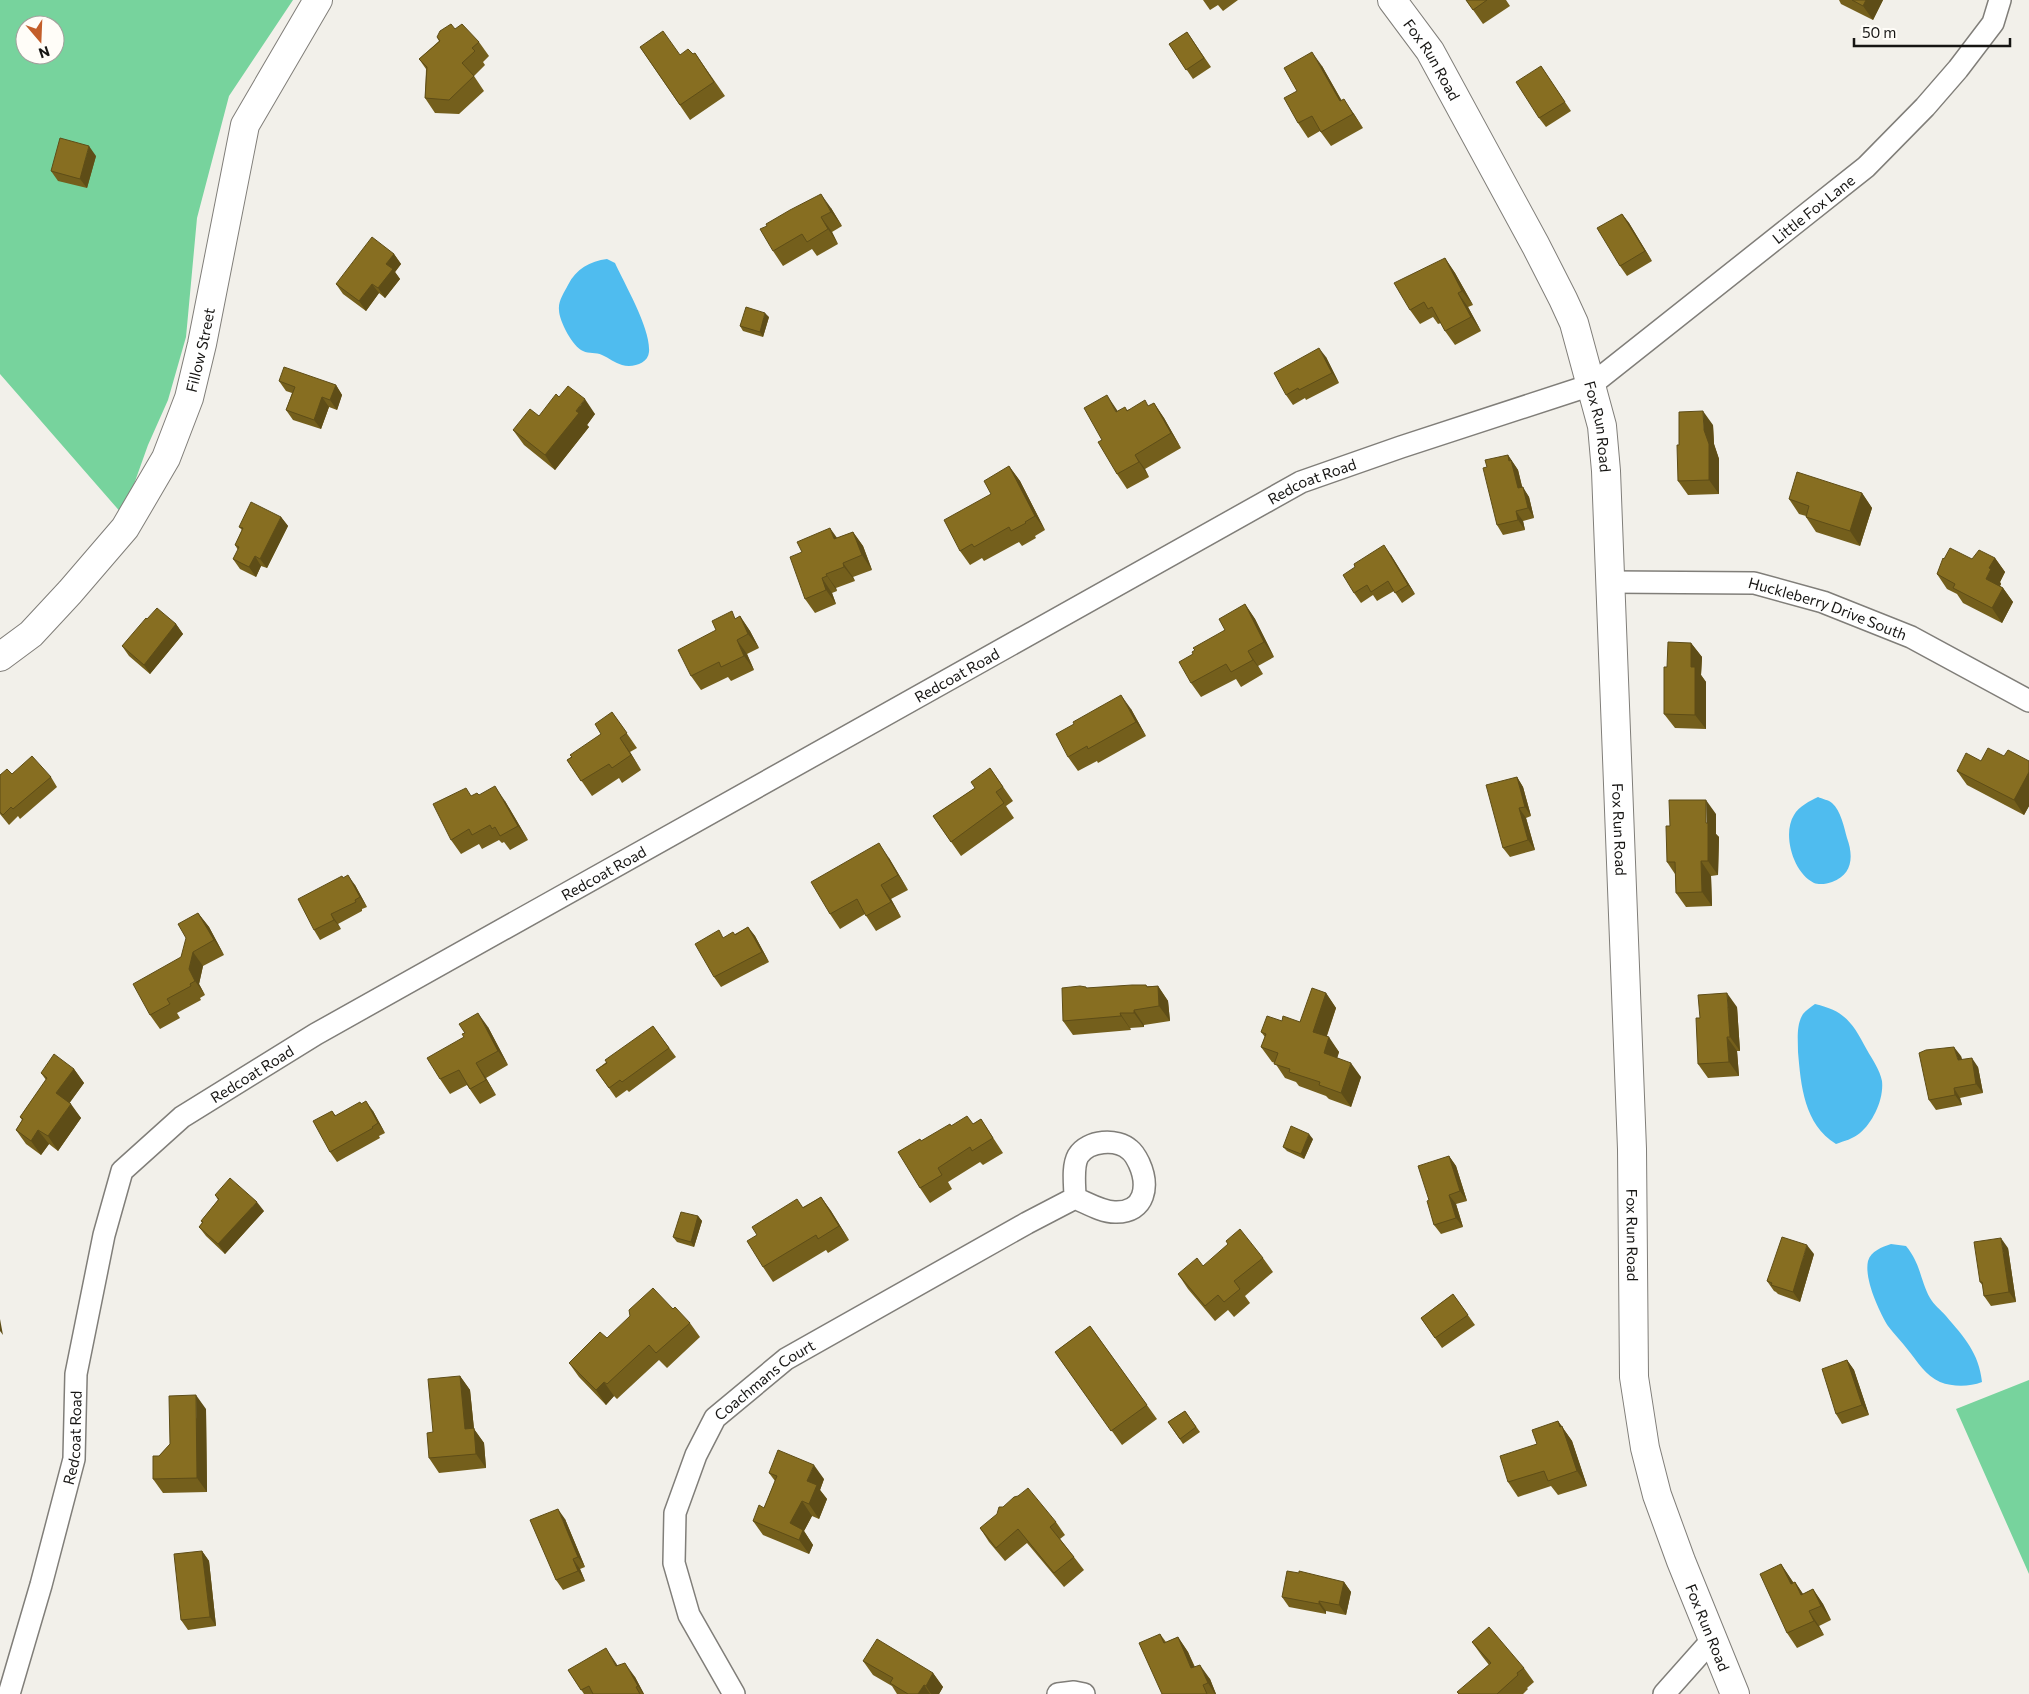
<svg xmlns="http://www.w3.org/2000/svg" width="2029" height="1694" viewBox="0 0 2029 1694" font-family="Commissioner,sans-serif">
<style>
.green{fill:#77d39d;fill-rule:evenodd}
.water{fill:#4fbcef}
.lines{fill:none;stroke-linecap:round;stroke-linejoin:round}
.street-casing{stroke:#807e79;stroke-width:24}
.secondary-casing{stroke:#807e79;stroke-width:30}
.street{stroke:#fff;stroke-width:21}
.secondary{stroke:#fff;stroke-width:28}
.wall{fill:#745f1c}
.shaded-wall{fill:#5e4d17}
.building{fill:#876e21;stroke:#5e4d17}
.labels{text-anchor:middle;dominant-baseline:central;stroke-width:4.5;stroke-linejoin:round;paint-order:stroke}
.street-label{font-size:15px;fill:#161513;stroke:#fffdf8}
</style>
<rect width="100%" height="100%" fill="#f2f0ea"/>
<path class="green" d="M0,0H293L229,96L197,218L186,337L168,400L148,445L123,515L0,374ZM25,25H55V55H25Z
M2029,1380V1574L1956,1409Z"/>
<path class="water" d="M607,259L615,263C625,285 651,329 649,352C648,364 632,368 622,365C615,363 609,358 602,355C596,352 589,354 583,351C573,347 559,321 559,310C558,301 564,293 568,285C576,269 590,261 607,259Z
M1818,797C1822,799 1829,800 1832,803C1841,811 1844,827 1847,838C1854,857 1852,875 1832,882C1827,884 1819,885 1814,883C1793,873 1782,834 1794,815C1799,806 1810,801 1818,797Z
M1815,1004C1846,1011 1853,1024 1867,1050C1872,1059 1880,1070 1882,1081C1884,1099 1873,1122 1860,1133C1853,1139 1844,1141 1836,1144C1804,1124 1801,1086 1798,1052C1798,1040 1796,1025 1803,1014C1806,1010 1811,1007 1815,1004Z
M1891,1244L1906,1246C1921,1264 1920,1280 1930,1298C1934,1305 1941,1310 1946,1316C1964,1337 1979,1353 1982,1382C1969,1387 1953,1387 1940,1382C1926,1376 1917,1361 1908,1350C1902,1342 1894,1334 1888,1326C1879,1311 1864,1279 1868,1261C1871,1251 1882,1247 1891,1244Z"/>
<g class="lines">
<defs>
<g id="street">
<path id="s1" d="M1610,582L1754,583L1823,602L1911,637L2029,701"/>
<path id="s2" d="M9,1694L41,1585L74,1459L76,1374L104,1235L122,1171L182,1117L316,1034L1301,482L1401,447L1591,385L1866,167L1925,107L1958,69L1993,23L2000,0"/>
<path id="s3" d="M734,1694L689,1615L674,1563L675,1513L696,1455L715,1418L786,1359L1027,1223L1075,1198C1087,1203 1102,1212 1115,1212C1146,1213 1149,1185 1139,1163C1137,1159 1134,1153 1130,1150C1117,1138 1088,1140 1078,1156C1072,1167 1075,1186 1075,1198"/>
<path d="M1058,1694L1074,1692L1084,1694"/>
<path d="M1664,1694L1712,1640"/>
</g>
<g id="secondary">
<path id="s4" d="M1392,0L1430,51L1536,246L1563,299L1574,323L1602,426L1606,471L1632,1149L1634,1377L1645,1448L1657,1495L1681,1561L1735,1694"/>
<path id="s5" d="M0,657L31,634L70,592L125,528L166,458L189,398L202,344L245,125L318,0"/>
</g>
</defs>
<use href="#street" class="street-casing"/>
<use href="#secondary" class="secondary-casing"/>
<use href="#street" class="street"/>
<use href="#secondary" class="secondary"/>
</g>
<path class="wall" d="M1203,0H1238L1223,11L1218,5L1210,10Z
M1466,0H1506L1510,6L1483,24Z
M1839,0H1883L1873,20L1841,4Z
M455,29L479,42L489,56L483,62L485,65L474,76L484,91L459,114L435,113L425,98L426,69L419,59L439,41L437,37Z
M1187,32L1211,67L1193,79L1169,44Z
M640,47L680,55L693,54L695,53L725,96L690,120Z
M1322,66L1342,101L1354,114L1363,128L1331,146L1320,131L1308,138L1298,123L1297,91Z
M1541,66L1571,111L1546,127L1539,118Z
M96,156L87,188L58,181L51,171Z
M831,208L842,226L832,232L838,244L817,256L812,249L783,266L773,251Z
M1622,214L1629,223L1652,261L1627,276L1620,266Z
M394,254L401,264L395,272L400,279L385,298L379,293L366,311L343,294L336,284Z
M1445,258L1455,273L1473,305L1468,307L1481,331L1455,345L1445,331L1441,323L1438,324L1433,317L1420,324L1410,310Z
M769,317L763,337L743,331L740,326Z
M1326,357L1339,383L1306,400L1305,398L1293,405L1286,395Z
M279,381L336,385L342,395L337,410L329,407L321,429L293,420L286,410L292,393L286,391Z
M559,397L595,414L587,425L589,427L555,470L524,445L513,430L539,416Z
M1154,403L1164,418L1181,448L1145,469L1149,477L1127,489L1117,474L1102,440L1118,411L1127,410L1149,406Z
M1713,425L1714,444L1719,459V494L1688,495L1678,481L1679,445Z
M1508,455L1518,470L1522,487L1529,497L1534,518L1523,521L1525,530L1503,535L1497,525L1487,467Z
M1009,466L1020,481L1045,530L1035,536L1036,538L1022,546L1019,542L984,561L982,558L970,565L960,551L991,494Z
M1862,493L1872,508L1860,546L1816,532L1806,517V516L1799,514L1789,499Z
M281,517L288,526L267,568L261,566L256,577L240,569L233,559L238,550L235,545L242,530L239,527Z
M853,532L863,546L872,570L853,577L855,581L836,588L837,591L832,593L836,604L815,613L805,599L837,538Z
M1391,555L1415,594L1402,603L1394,591L1377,601L1373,595L1361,603L1354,593Z
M1995,558L2005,572L2000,582L2001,584L2000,586L2003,588L2013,602L2002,623L1963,603L1957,594L1947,589L1937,574L1944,559H1972Z
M1245,604L1255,619L1274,657L1258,666L1263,674L1241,687L1236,679L1201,697L1191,683L1193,654L1225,630Z
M740,616L750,631L759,648L747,654L754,670L731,681L728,677L701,690L691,676L716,630Z
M147,619L176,624L183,634L150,674L129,656L122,646Z
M1691,643L1702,657L1701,675L1706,682V729L1675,728L1664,714L1667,667Z
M1131,709L1146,736L1098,763L1097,761L1078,771L1068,757Z
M612,712L637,748L630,752L641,770L622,783L619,778L592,796L567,760L601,734Z
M2004,756L2029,761V806L2024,815L1967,785L1957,771L1981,761Z
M990,768L1013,801L1006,806L1014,818L961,856L933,816L975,788Z
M12,774L51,777L57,787L20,819L18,816L9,825L0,814V775Z
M1517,777L1523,787L1531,816L1526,818L1535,850L1510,857L1503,848Z
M479,795L505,801L528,840L510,850L504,842L502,843L499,840L482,849L479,844L461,854L451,840L472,796Z
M1716,814V834L1719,837L1718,875L1711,876L1712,906L1686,907L1676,893L1675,874L1667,862Z
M889,858L908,890L891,899L901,917L876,931L865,914L840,929L830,914Z
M344,878L355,885L367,907L362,909V911L338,924L341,929L320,940L314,930Z
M198,913L209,927L224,955L203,966L199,984L205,995L200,998L201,1000L177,1013L180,1018L160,1029L150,1015L181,957Z
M748,927L755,936L769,962L721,987L714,977L735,934Z
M1158,986L1168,1001L1170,1021L1144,1025V1027L1130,1028L1131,1030L1073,1035L1063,1021L1086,987L1087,988Z
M1326,993L1336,1008L1327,1036L1339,1052L1337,1058L1361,1077L1351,1107L1329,1099L1326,1096L1299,1086L1296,1082L1285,1078L1275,1063L1272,1062L1261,1047L1265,1037L1261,1032L1282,1021L1300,1022Z
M1737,1007L1740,1051H1737L1739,1076L1708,1078L1698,1064L1700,1018Z
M653,1026L676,1057L629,1092L627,1090L616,1098L596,1070Z
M488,1027L508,1065L486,1078L496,1095L480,1104L467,1085L450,1094L440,1079Z
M1961,1056L1962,1060L1978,1067L1983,1093L1960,1098L1962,1105L1936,1110L1929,1100Z
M74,1069L84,1083L69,1103L81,1118L58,1151L49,1144L41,1155L26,1144L16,1130L22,1120L20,1117L46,1080L41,1073Z
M361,1104L373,1111L385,1133L379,1136L380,1138L337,1162L330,1152L332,1111L336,1116Z
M981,1119L1003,1153L983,1165L980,1162L948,1182L952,1189L930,1203L920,1188L921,1141L951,1126L973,1124Z
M1313,1139L1304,1159L1287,1151L1283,1147Z
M1449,1156L1456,1166L1467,1201L1456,1204L1463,1227L1441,1234L1434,1225L1429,1200Z
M215,1195L264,1211L225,1254L206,1236L199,1227L202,1223L201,1221L218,1200Z
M821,1197L831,1211L849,1240L828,1253L826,1250L773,1282L763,1267L803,1207Z
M698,1216L702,1221L694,1247L677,1242L673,1237Z
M2008,1248L2016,1302L1991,1306L1984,1296L1983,1286L1980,1282Z
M1814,1254L1800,1302L1778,1294L1776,1292L1774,1291L1767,1281Z
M1263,1258L1273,1272L1245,1296L1250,1303L1234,1317L1228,1310L1215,1321L1188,1289L1178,1274L1203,1266Z
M1453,1294L1475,1325L1442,1348L1421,1318Z
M673,1309L690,1323L700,1337L667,1368L659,1360L617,1399L614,1396L606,1405L579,1377L569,1363L607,1338Z
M1090,1326L1157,1419L1122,1445L1055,1352Z
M1847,1360L1854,1370L1869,1415L1842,1424L1836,1414Z
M460,1376L470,1390L474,1429L484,1443L486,1468L439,1473L429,1458L433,1432Z
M206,1409L207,1492L163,1493L153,1479L159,1456L170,1444Z
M1185,1411L1200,1432L1183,1444L1168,1422Z
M1558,1421L1572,1441L1587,1486L1558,1495L1551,1486L1518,1497L1508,1482L1537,1444Z
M769,1473L824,1479L820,1490L827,1499L819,1519L812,1516L804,1531L813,1545L809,1554L763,1535L753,1521L764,1508L775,1481Z
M565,1519L585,1567L580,1569L585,1581L563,1590L556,1580Z
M1056,1522L1065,1535L1060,1539L1074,1557L1084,1570L1064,1587L1027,1543L1005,1561L989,1542L980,1528Z
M202,1551L209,1561L216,1626L188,1630L181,1620Z
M1781,1564L1791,1579L1794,1583L1795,1582L1803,1594L1813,1589L1823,1604L1831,1620L1819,1626L1824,1635L1797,1648L1787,1633Z
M1344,1582L1351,1592L1346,1615L1326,1611V1614L1289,1607L1282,1597Z
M1160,1634L1166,1642L1178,1637L1188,1652L1195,1667L1210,1679L1216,1694H1162Z
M1472,1642L1524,1668L1534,1682L1527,1688L1528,1689L1523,1694H1458L1489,1665L1482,1656Z
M863,1661L933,1673L943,1687L939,1694H897L892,1686L873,1675Z
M618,1665L635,1677L644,1694H584L568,1670Z"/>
<path class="shaded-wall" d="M1866,0H1883L1873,20L1863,6Z
M1312,52L1322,66L1350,116L1340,101Z
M1344,99L1354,114L1363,128L1353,114Z
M89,146L96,156L87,188L80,179Z
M821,194L831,208L842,226L831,212Z
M1622,214L1629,223L1652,261L1645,251Z
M821,217L832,232L838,244L828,229Z
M394,254L401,264L395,272L400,279L385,298L378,288L386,264Z
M1445,258L1455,273L1473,305L1462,291Z
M372,284L379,293L366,311L359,301Z
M1458,293L1468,307L1481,331L1471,317Z
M765,313L769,317L763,337L760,332Z
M1319,348L1326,357L1339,383L1332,373Z
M336,385L342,395L337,410L330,400Z
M1107,395L1117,410L1126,427L1116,412Z
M322,397L329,407L321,429L314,420Z
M585,399L595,414L587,425L589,427L555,470L545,455Z
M1154,403L1164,418L1181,448L1171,433Z
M1703,411L1713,425L1714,444L1719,459V494L1709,480L1704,430Z
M1135,455L1145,469L1149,477L1139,462Z
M1508,455L1518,470L1525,498L1518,488Z
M1009,466L1020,481L1045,530L1035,516Z
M1523,487L1529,497L1534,518L1528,508Z
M1862,493L1872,508L1860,546L1850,531Z
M1516,511L1523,521L1525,530L1518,520Z
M281,517L288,526L267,568L260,559Z
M830,528L840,542L834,539Z
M853,532L863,546L872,570L862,555Z
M1384,545L1391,555L1415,594L1408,585Z
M255,556L261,566L256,577L249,567Z
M1995,558L2005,572L2000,582L2001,584L1996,593L1986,579L1989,568Z
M843,563L853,577L855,581L844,567Z
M826,574L836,588L837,591L827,576Z
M822,578L832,593L836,604L826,590Z
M2003,588L2013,602L2002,623L1992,608Z
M1245,604L1255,619L1274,657L1264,642Z
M740,616L750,631L759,648L748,634Z
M176,624L183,634L150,674L144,665Z
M737,640L747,654L754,670L744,656Z
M1691,643L1702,657L1701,675L1706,682V729L1695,715L1691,667Z
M1248,651L1258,666L1263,674L1253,660Z
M1121,695L1131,709L1146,736L1136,722Z
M620,738L630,752L641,770L631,755Z
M2029,772V806L2024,815L2014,800Z
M1517,777L1523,787L1531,816L1525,807Z
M495,786L505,801L528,840L518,826Z
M1706,800L1716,814V834L1719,837L1718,875L1708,861Z
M1519,808L1526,818L1535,850L1528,840Z
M879,843L889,858L908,890L898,875Z
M1701,861L1711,876L1712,906L1702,892Z
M348,875L355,885L367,907L360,897Z
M881,885L891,899L901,917L891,902Z
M198,913L209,927L224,955L214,940Z
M331,914L338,924L341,929L334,920Z
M748,927L755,936L769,962L762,952Z
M193,952L203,966L199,984L205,995L195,981L189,969Z
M1158,986L1168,1001L1170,1021L1159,1006Z
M1326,993L1336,1008L1323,1046L1313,1032Z
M1727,993L1737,1007L1740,1051L1730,1037Z
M1134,1010L1144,1025V1027L1134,1013Z
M478,1013L488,1027L508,1065L498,1051Z
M1120,1013L1130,1028L1131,1030L1121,1016Z
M1329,1037L1339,1052L1334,1068L1324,1053Z
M1727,1037L1737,1051L1739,1076L1729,1062Z
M1954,1047L1961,1056L1965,1070L1958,1060Z
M1972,1058L1978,1067L1983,1093L1976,1084Z
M476,1063L486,1078L496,1095L486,1080Z
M1351,1063L1361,1077L1351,1107L1341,1093Z
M74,1069L84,1083L66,1108L56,1093Z
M1954,1088L1960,1098L1962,1105L1955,1095Z
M366,1101L373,1111L385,1133L378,1123Z
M71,1104L81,1118L58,1151L48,1136Z
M38,1130L49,1144L41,1155L31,1141Z
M1309,1134L1313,1139L1304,1159L1301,1154Z
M1449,1156L1456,1166L1467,1201L1460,1191Z
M1449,1195L1456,1204L1463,1227L1456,1218Z
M821,1197L831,1211L849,1240L839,1226Z
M257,1202L264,1211L225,1254L218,1244Z
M698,1216L702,1221L694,1247L691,1242Z
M2001,1238L2008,1248L2016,1302L2009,1292Z
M1807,1245L1814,1254L1800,1302L1793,1292Z
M0,1319L3,1335L0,1331Z
M1847,1360L1854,1370L1869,1415L1862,1405Z
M460,1376L470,1390L474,1429L484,1443L486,1468L476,1454L465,1429Z
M604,1382L614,1396L606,1405L596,1390Z
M196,1395L206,1409L207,1492L197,1478Z
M1558,1421L1572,1441L1587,1486L1577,1471Z
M814,1465L824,1479L820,1490L827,1499L819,1519L809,1504L807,1481Z
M802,1501L812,1516L804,1531L813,1545L809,1554L799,1540L790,1523Z
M558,1509L565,1519L585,1567L578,1557Z
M202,1551L209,1561L216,1626L210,1617Z
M573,1559L580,1569L585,1581L578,1571Z
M1781,1564L1791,1579L1801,1599L1791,1584Z
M1344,1582L1351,1592L1346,1615L1339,1605Z
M1795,1582L1805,1597L1801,1595Z
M1813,1589L1823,1604L1831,1620L1821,1606Z
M1319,1601L1326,1611V1614L1319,1604Z
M1809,1611L1819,1626L1824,1635L1814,1621Z
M1178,1637L1188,1652L1201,1683L1191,1668Z
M606,1648L616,1663L626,1680L616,1666Z
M625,1663L635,1677L644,1694H643L638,1686Z
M1200,1665L1210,1679L1216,1694H1215L1208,1683Z
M933,1673L943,1687L939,1694H931L926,1686Z
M924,1685L930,1694H918Z"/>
<path class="building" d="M1466,0H1487L1473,10Z
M1852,0H1866L1863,6Z
M451,24L455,29L462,24L479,42L472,48L475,51L462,63L474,76L449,100L425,98L427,67L419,59L440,41L437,37L440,31Z
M663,31L680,55L688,49L693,54L695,53L714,82L680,105L640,47Z
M1187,32L1204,58L1186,70L1169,44Z
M1312,52L1340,101L1344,99L1353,114L1321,132L1312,116L1298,123L1284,98L1297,91L1284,68Z
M1541,66L1565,102L1539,118L1516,82Z
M60,138L89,146L80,179L51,171Z
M821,194L831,212L821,217L828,229L807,242L802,234L773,251L760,229L767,226L766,224L790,210Z
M1622,214L1645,251L1620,266L1597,228Z
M372,237L394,254L386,264L393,269L378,288L372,284L359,301L336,284Z
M1445,258L1462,291L1458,293L1471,317L1445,331L1432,307L1428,309L1424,302L1410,310L1394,283Z
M746,307L765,313L760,332L740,326Z
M1319,348L1332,373L1299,390L1298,388L1286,395L1274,373Z
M284,367L336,385L330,400L322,397L314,420L286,410L295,387L279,381Z
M568,386L585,399L576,411L579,413L545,455L513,430L530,409L539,416L556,394L559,397Z
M1107,395L1116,412L1125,407L1127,411L1145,400L1148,406L1154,403L1171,433L1135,455L1139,462L1117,474L1098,442L1102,440L1084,408Z
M1703,411L1704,430L1709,444V480L1678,481L1677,445H1679V412Z
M1508,455L1509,461L1511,460L1518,488L1523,487L1528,508L1516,511L1518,520L1497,525L1483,468L1487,467L1485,460Z
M1009,466L1035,516L1025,522L1026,523L1011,531L1009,527L974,547L972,544L960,551L944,520L991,494L984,481Z
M1797,472L1862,493L1850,531L1806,517L1809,506L1789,499Z
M251,502L281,517L260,559L255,556L249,567L233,559L239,547L235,545L243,528L239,527Z
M830,528L834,539L853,532L862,555L843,563L844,567L826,574L827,576L822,578L826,590L805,599L790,557L802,552L797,542Z
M1384,545L1408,585L1395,593L1388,581L1371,592L1367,585L1354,593L1343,575L1355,567L1354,564Z
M1950,548L1972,559L1979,550L1995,558L1989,568L1991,569L1986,579L2003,588L1992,608L1953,588L1955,584L1937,574L1943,558L1944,559Z
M1245,604L1264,642L1248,651L1253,660L1231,672L1226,664L1191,683L1179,662L1193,654L1192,652L1195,650L1193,648L1225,630L1219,619Z
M157,608L176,624L144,665L122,646L146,618L147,619Z
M732,611L735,619L740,616L748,634L737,640L744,656L721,667L719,662L691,676L678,650L716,630L712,621Z
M1668,642L1691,643V667H1695V715L1664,714V667H1667Z
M1121,695L1136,722L1088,749L1087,746L1068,757L1056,734L1074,724L1073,722Z
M612,712L627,733L620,738L631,755L612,768L609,764L581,781L567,760L572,757L570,755L601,734L595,724Z
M1988,748L2004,756L2008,750L2029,761V772L2014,800L1957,771L1966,753L1981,761Z
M32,756L51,777L13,809L11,807L3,815L0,812V775L7,769L12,774Z
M990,768L1003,787L996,792L1004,803L951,842L933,816L975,788L971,782Z
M1517,777L1525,807L1519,808L1528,840L1503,848L1486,785Z
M495,786L518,826L500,836L495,827L492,829L490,825L472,835L469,829L451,840L433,804L466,788L471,796L477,793L479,795Z
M1669,800H1706V823H1708V861H1701L1702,892L1676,893L1675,862H1667L1666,826H1670Z
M879,843L898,875L881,885L891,902L866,916L857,899L830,914L811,882Z
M348,875L360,897L355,900L356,902L331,914L334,920L314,930L298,899L342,876L343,878Z
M198,913L214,940L193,952L189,969L195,981L190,984L191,986L167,999L170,1004L150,1015L133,984L181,957L186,938L178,924Z
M748,927L762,952L714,977L695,944L719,930L723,938L733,932L735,935Z
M1132,985H1146L1147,987L1158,986L1159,1006L1134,1010V1013H1120L1121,1016L1063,1021L1062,988L1080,986L1086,987V988Z
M1312,988L1326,993L1313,1032L1329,1037L1324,1053L1351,1063L1341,1093L1319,1085L1320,1082L1289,1072L1290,1069L1274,1064L1278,1053L1261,1047L1266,1034L1261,1032L1267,1016L1282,1021L1283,1016L1300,1022Z
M1727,993L1730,1037H1727L1729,1062L1698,1064L1696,1018H1700L1698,995Z
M478,1013L498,1051L476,1063L486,1080L470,1089L459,1070L440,1079L427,1058L464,1037L462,1034L465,1033L459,1024Z
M653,1026L669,1048L622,1082L620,1080L609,1088L596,1070L607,1063L605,1060Z
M1954,1047L1958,1060L1972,1058L1976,1084L1954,1088L1955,1095L1929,1100L1919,1053L1926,1050Z
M54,1054L74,1069L56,1093L71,1104L48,1136L38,1130L31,1141L16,1130L23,1119L20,1117L47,1078L41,1073Z
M366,1101L378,1123L372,1127L373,1128L330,1152L313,1121L332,1111L335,1116L360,1102L361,1104Z
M967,1116L973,1124L981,1119L993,1138L972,1151L970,1147L938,1168L942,1175L920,1188L898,1152L920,1139L921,1141L950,1124L951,1126Z
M1291,1126L1309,1134L1301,1154L1283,1147Z
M1449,1156L1460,1191L1449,1195L1456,1218L1434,1225L1427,1201L1429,1200L1418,1166Z
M230,1178L257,1202L218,1244L199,1227L203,1222L201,1221L219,1199L215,1195Z
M821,1197L839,1226L818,1239L816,1235L763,1267L747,1241L757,1235L752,1227L797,1199L803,1208Z
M681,1212L698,1216L691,1242L673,1237Z
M1240,1229L1263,1258L1234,1281L1240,1289L1224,1302L1218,1295L1205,1306L1178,1274L1197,1258L1203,1266L1228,1244L1226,1241Z
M1782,1237L1807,1245L1793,1292L1771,1285L1772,1283L1767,1281Z
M2001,1238L2009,1292L1984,1296L1982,1282H1980L1974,1242Z
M653,1288L673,1309L675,1307L690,1323L656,1353L649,1345L607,1384L604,1382L596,1390L569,1363L600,1332L607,1338L630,1316L629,1310Z
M1453,1294L1468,1315L1435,1338L1421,1318Z
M1090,1326L1147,1405L1111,1431L1055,1352Z
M1847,1360L1862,1405L1836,1414L1822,1369Z
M460,1376L465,1429L474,1428L476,1454L429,1458L427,1433L433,1432L428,1379Z
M196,1395L197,1478L153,1479V1456H159L170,1444L169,1396Z
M1185,1411L1196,1427L1180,1439L1168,1422Z
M1558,1421L1560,1427L1562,1426L1577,1471L1548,1481L1544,1471L1508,1482L1500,1456L1537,1444L1532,1430Z
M778,1450L814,1465L807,1481L817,1485L809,1504L802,1501L790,1523L803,1530L799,1540L753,1521L759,1505L764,1508L777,1476L769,1473Z
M1028,1488L1056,1522L1050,1527L1074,1557L1054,1573L1018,1529L996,1548L980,1528L997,1514L999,1507H1003L1014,1497L1018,1496Z
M558,1509L578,1557L573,1559L578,1571L556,1580L530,1520Z
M202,1551L210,1617L181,1620L174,1554Z
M1781,1564L1791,1584L1795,1582L1801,1595L1813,1589L1821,1606L1809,1611L1814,1621L1787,1633L1760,1574Z
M1287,1571L1299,1573V1571L1344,1582L1339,1605L1319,1601V1604L1282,1597Z
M1489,1627L1524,1668L1517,1673L1518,1675L1508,1684L1497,1694H1459L1457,1692L1491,1663L1472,1642Z
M1160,1634L1164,1643L1178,1637L1191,1668L1200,1665L1208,1683L1203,1685L1207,1694H1162L1139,1643Z
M877,1639L933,1673L926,1686L924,1685L918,1694H908L890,1683L893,1678L863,1661Z
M606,1648L616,1666L625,1663L638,1686L636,1687L640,1694H593L589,1686L581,1690L568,1670Z"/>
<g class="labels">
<g class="street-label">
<text stroke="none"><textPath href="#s4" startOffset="72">Fox Run Road</textPath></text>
<text stroke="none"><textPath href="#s2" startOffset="2494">Little Fox Lane</textPath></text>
<text stroke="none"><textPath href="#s5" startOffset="375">Fillow Street</textPath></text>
<text stroke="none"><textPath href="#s4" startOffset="478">Fox Run Road</textPath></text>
<text stroke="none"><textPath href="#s2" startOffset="1915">Redcoat Road</textPath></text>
<text stroke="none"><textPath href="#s1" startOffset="222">Huckleberry Drive South</textPath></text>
<text stroke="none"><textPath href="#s2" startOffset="1510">Redcoat Road</textPath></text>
<text stroke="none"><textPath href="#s4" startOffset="882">Fox Run Road</textPath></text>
<text stroke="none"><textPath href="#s2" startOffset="1105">Redcoat Road</textPath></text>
<text stroke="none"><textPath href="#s2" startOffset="700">Redcoat Road</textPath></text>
<text stroke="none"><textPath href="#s4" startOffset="1288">Fox Run Road</textPath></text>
<text stroke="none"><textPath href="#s3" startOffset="361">Coachmans Court</textPath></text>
<text stroke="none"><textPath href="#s2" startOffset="265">Redcoat Road</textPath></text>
<text stroke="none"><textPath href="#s4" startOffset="1692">Fox Run Road</textPath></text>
</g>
</g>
<g transform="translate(40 40) rotate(161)"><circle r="24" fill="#fffdf8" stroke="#a2a09c"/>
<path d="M0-4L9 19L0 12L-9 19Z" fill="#c35e2a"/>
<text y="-8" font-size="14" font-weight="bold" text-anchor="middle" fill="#161513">N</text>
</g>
<path d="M1854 38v8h156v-8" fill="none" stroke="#161513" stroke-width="2.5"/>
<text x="1862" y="38" font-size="15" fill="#161513" stroke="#fffdf8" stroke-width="4" paint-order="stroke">50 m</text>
</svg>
